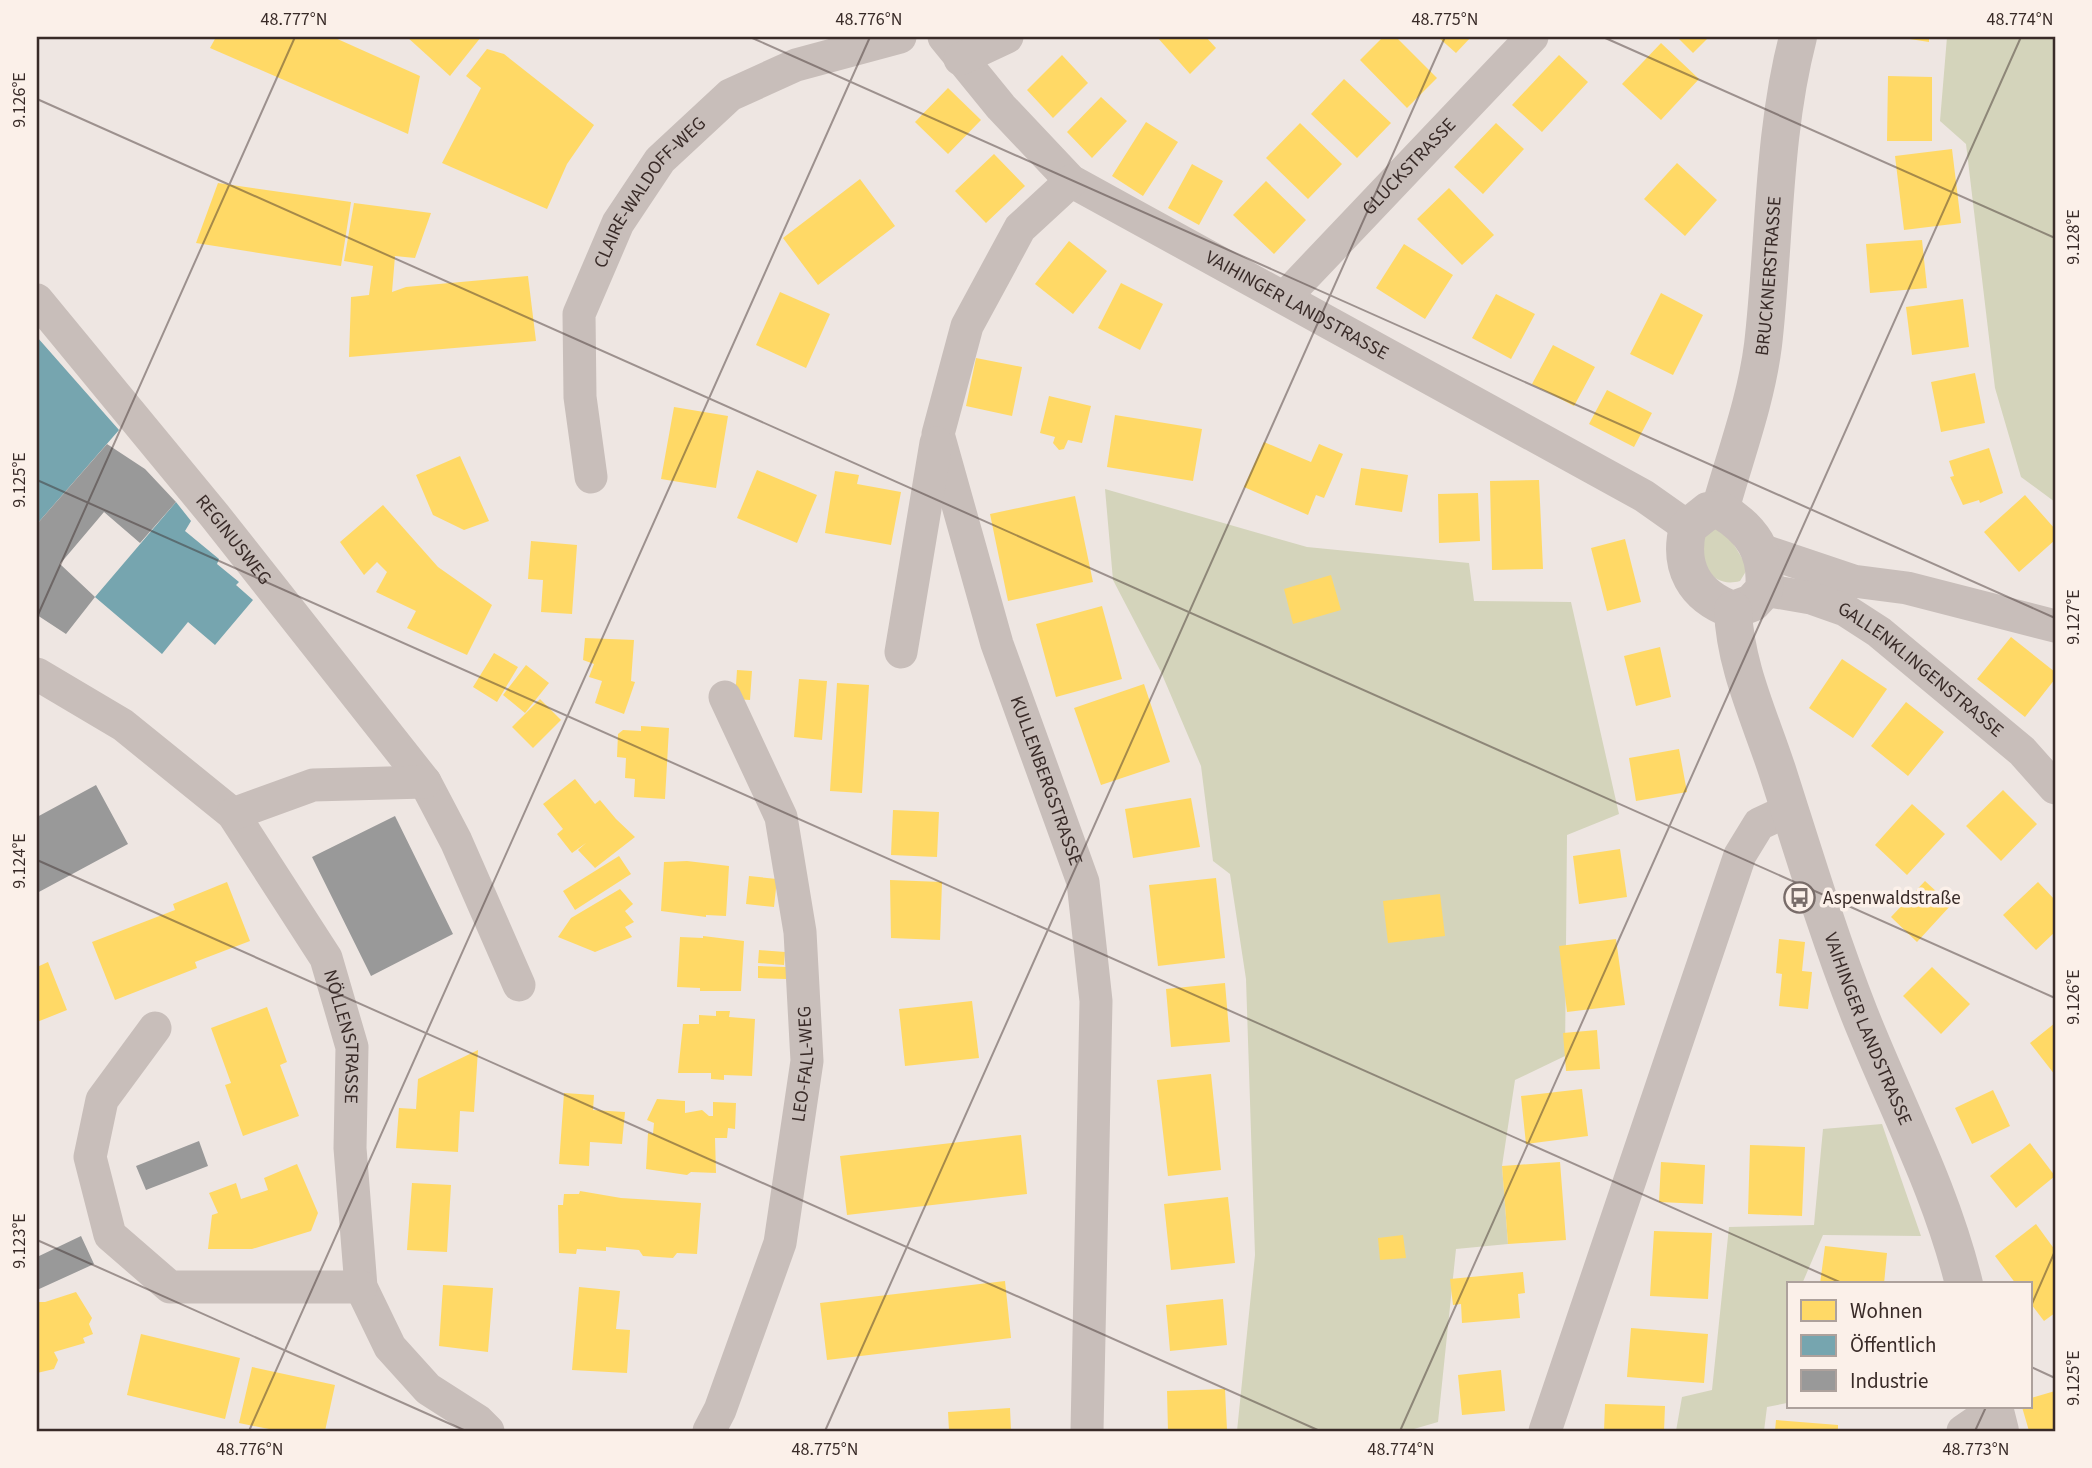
<svg xmlns="http://www.w3.org/2000/svg" width="2092" height="1468" viewBox="0 0 2092 1468" font-family="'Source Sans 3',sans-serif">
<style>
.green{fill:#d4d4bb}
.homes{fill:#ffd966}
.public{fill:#76a5af}
.industry{fill:#999}
.lines{fill:none;stroke-linecap:round;stroke-linejoin:round}
.minor{stroke:#c8beba;stroke-width:33}
.tertiary{stroke:#c8beba;stroke-width:38}
.ticks{fill:none;stroke:#392b28;stroke-width:2;stroke-opacity:0.45}
.labels{text-anchor:middle;dominant-baseline:central;stroke-width:7;stroke-linejoin:round;paint-order:stroke}
.street-label{font-size:19px;fill:#392b28;stroke:#fbf0e9}
.poi-label{font-size:19px;fill:#392b28;stroke:#fbf0e9;text-anchor:start}
.neatline{fill:none;stroke:#392b28;stroke-width:2.5}
.ticks-label{font-size:18px;text-anchor:middle;fill:#392b28}
</style>
<rect width="100%" height="100%" fill="#eee6e2"/>
<path class="green" d="M1947,37H2055V502L2021,477L1995,388L1966,144L1940,121Z
M1105,489L1307,547L1469,563L1474,601L1571,602L1619,814L1567,835L1565,1056L1515,1080L1502,1166L1508,1244L1456,1249L1438,1422L1407,1431H1237L1255,1255L1246,979L1230,874L1213,861L1201,766L1161,672L1113,580Z
M1703,528L1725,530L1748,568L1740,581C1708,590 1695,554 1703,528Z
M1882,1124L1921,1236L1823,1235L1802,1284H1789L1787,1403L1767,1407L1764,1431H1676L1682,1397L1712,1390L1729,1227L1814,1225L1823,1129Z"/>
<path class="homes" d="M216,37H333L420,76L408,134L210,48Z
M407,37H481L450,76Z
M1157,37H1206L1216,48L1190,74Z
M1383,37H1396L1437,78L1407,108L1360,60Z
M1438,37H1471L1456,53Z
M1677,37H1709L1693,53Z
M1897,37H1929V42Z
M1661,43L1699,79L1661,120L1622,84Z
M487,49L504,54L594,125L567,164L547,209L442,163L481,88L466,76Z
M1062,55L1088,83L1053,118L1027,90Z
M1559,55L1588,82L1542,132L1512,105Z
M1888,76L1932,77V141H1887Z
M1344,79L1391,123L1357,158L1311,114Z
M948,88L981,120L948,154L915,122Z
M1101,97L1127,121L1092,158L1067,132Z
M1146,122L1178,142L1143,196L1112,176Z
M1300,123L1342,164L1308,199L1266,158Z
M1496,123L1524,149L1483,194L1454,167Z
M1952,149L1961,223L1904,230L1895,156Z
M994,154L1025,186L986,223L955,191Z
M1677,163L1717,200L1685,236L1644,199Z
M1192,164L1223,181L1199,225L1168,208Z
M860,179L895,226L818,285L783,238Z
M1266,181L1306,220L1274,254L1233,215Z
M218,183L351,202L341,266L196,243Z
M1449,188L1494,235L1462,265L1417,219Z
M354,203L431,213L415,258L395,256L392,292L406,287L528,276L536,341L349,357L351,297L369,295L373,266L344,261Z
M1922,240L1927,288L1870,293L1866,244Z
M1069,241L1107,271L1073,314L1035,284Z
M1404,244L1453,275L1425,319L1376,288Z
M1121,283L1163,304L1140,350L1098,328Z
M780,292L830,314L806,368L756,345Z
M1661,293L1703,315L1673,375L1630,354Z
M1496,294L1535,314L1511,359L1472,338Z
M1963,299L1969,347L1912,355L1906,307Z
M1553,345L1595,367L1574,406L1532,384Z
M976,358L1022,367L1012,416L966,406Z
M1975,373L1985,423L1941,432L1931,382Z
M1607,390L1652,413L1634,447L1589,424Z
M1049,396L1091,406L1082,443L1068,440L1064,449L1059,450L1053,443L1055,437L1040,433Z
M674,407L728,416L716,488L661,479Z
M1115,415L1202,429L1193,481L1107,467Z
M1264,442L1311,462L1319,444L1343,454L1324,498L1316,495L1308,515L1244,487Z
M1989,448L2003,493L1980,503L1979,500L1963,505L1950,477L1954,476L1949,461Z
M460,456L489,521L464,530L433,515L416,475Z
M1361,468L1408,475L1402,512L1355,505Z
M757,470L817,495L797,543L737,518Z
M835,471L859,475L857,484L901,492L891,545L825,533Z
M1539,480L1543,569L1492,570L1490,481Z
M1478,493L1480,541L1439,543L1438,494Z
M2025,495L2055,529V540L2019,572L1984,532Z
M1075,496L1093,582L1008,601L990,514Z
M383,505L438,567L492,605L467,655L407,628L416,611L376,592L387,572L377,562L364,575L340,542Z
M1625,539L1641,602L1607,611L1591,548Z
M531,541L577,545L572,614L541,612L543,580L528,579Z
M1331,575L1341,610L1293,624L1284,589Z
M1102,606L1122,679L1056,697L1036,624Z
M2011,637L2055,672V679L2025,717L1977,679Z
M585,638L634,640L631,681L635,682L624,714L595,703L602,681L589,677L594,664L583,660Z
M1660,647L1671,697L1636,706L1624,656Z
M494,653L518,667L497,702L473,687Z
M1842,659L1887,689L1853,738L1809,708Z
M526,665L549,683L525,713L503,695Z
M737,670L752,671L750,700L735,699Z
M799,679L827,681L822,740L794,737Z
M837,683L869,685L862,793L830,791Z
M1144,684L1170,762L1101,785L1074,708Z
M540,699L561,720L533,748L512,727Z
M1906,702L1944,732L1908,776L1871,746Z
M641,726L669,728L665,799L634,797L635,779L625,778L626,758L617,757L618,734L623,730L641,731Z
M1679,749L1687,792L1636,801L1629,758Z
M575,779L595,804L600,800L616,819L635,837L595,868L578,850L586,843L572,853L557,834L563,829L543,804Z
M2003,790L2037,824L2001,861L1966,826Z
M1191,798L1200,847L1133,858L1125,809Z
M1912,804L1945,834L1907,875L1875,845Z
M893,810L939,812L937,857L891,855Z
M1620,849L1627,897L1579,904L1573,856Z
M619,856L631,874L575,910L563,891Z
M687,861L729,866L726,916L706,915V917L661,911L664,862Z
M749,876L777,879L774,907L746,904Z
M1216,878L1225,958L1158,966L1149,885Z
M890,880L942,882L940,940L891,938Z
M1925,881L1951,905L1917,942L1891,917Z
M227,882L250,941L195,962L197,968L115,1000L92,942L175,910L173,904Z
M2038,882L2055,900V932L2036,950L2003,915Z
M620,889L633,904L625,911L634,922L625,927L632,937L595,952L558,937L571,918Z
M1440,894L1445,936L1388,943L1383,901Z
M703,936L744,941L741,991H700V988L677,987L680,937L703,938Z
M1616,939L1625,1005L1567,1012L1559,946Z
M1779,939L1805,942L1802,971L1812,972L1808,1009L1779,1006L1782,974L1776,973Z
M759,950L785,952L784,965L758,963Z
M48,962L67,1010L37,1022V967Z
M758,966L786,967V979L758,978Z
M1932,967L1970,1004L1941,1034L1903,996Z
M1225,983L1230,1042L1171,1047L1166,989Z
M972,1001L979,1058L905,1066L899,1009Z
M267,1007L287,1062L280,1065L299,1116L243,1136L225,1085L231,1083L211,1028Z
M716,1011H730L729,1017L755,1019L752,1076L724,1075V1080L711,1079V1073H678L683,1024H699V1015L716,1016Z
M2055,1023V1075L2030,1043Z
M1597,1030L1600,1069L1566,1071L1563,1033Z
M478,1050L474,1112L460,1111L458,1152L396,1148L399,1108L416,1109L418,1079Z
M1211,1074L1221,1170L1168,1176L1157,1080Z
M1582,1089L1588,1136L1526,1144L1521,1096Z
M1993,1090L2010,1126L1972,1144L1955,1108Z
M564,1093L594,1095L593,1110L625,1112L622,1144L590,1142L589,1166L559,1164Z
M657,1099L685,1101V1113L702,1110L709,1116H713V1102L736,1103L735,1129L728,1128L727,1138H715L716,1173L691,1172L687,1175L646,1169L648,1133L653,1134L654,1123L647,1120Z
M1021,1135L1027,1194L847,1215L840,1156Z
M2030,1143L2055,1176L2016,1208L1990,1176Z
M1750,1145L1805,1147L1802,1216L1748,1214Z
M1560,1162L1566,1240L1508,1244L1502,1166Z
M1661,1162L1705,1165L1703,1204L1659,1202Z
M297,1164L318,1213L311,1231L252,1249H208L212,1215L218,1213L209,1193L236,1183L241,1199L268,1190L264,1178Z
M412,1183L451,1185L447,1252L407,1250Z
M580,1191L621,1198L701,1203L697,1254L677,1253L673,1258L643,1256L639,1250L606,1247V1251L577,1249L576,1254L559,1253L558,1205H563L564,1194H579Z
M1228,1197L1235,1263L1171,1270L1164,1204Z
M2036,1224L2055,1250V1313L2044,1321L2031,1304V1284H2016L1995,1256Z
M1654,1231L1712,1233L1708,1299L1650,1296Z
M1403,1235L1406,1258L1380,1260L1378,1238Z
M1825,1246L1887,1253L1884,1284H1820Z
M1523,1272L1525,1293L1518,1294L1520,1318L1462,1323L1461,1304L1453,1305L1450,1279Z
M1005,1281L1011,1338L827,1360L820,1303Z
M443,1285L493,1288L488,1352L439,1346Z
M579,1287L620,1291L616,1329L630,1330L627,1373L572,1370Z
M76,1292L92,1318L89,1324L93,1334L83,1338L85,1343L54,1352L58,1360L54,1369L37,1373V1297L39,1302H45Z
M1223,1299L1227,1345L1170,1351L1166,1305Z
M1631,1328L1708,1334L1704,1383L1627,1377Z
M141,1334L240,1358L225,1419L127,1395Z
M252,1367L335,1385L325,1431H279L239,1423Z
M1501,1370L1505,1411L1462,1415L1458,1375Z
M1225,1389L1227,1430L1168,1431L1167,1391Z
M2055,1391V1431H2029L2022,1407H2031V1398Z
M1605,1404L1665,1406L1664,1431H1604Z
M1010,1408L1011,1431H949L948,1412Z
M1776,1420L1838,1425V1431H1775Z"/>
<path class="public" d="M37,337L119,430L37,524Z
M176,502L191,521L185,531L219,559L217,564L239,582L236,585L253,600L215,645L188,622L162,654L95,597Z"/>
<path class="industry" d="M107,444L145,469L176,502L140,543L104,512L60,564L95,597L66,634L37,615V524Z
M96,785L128,844L37,893V817Z
M395,816L453,934L371,976L312,857Z
M199,1141L208,1166L146,1190L136,1166Z
M81,1236L94,1264L37,1290V1257Z"/>
<g class="lines">
<g class="minor">
<path id="s1" d="M944,37L1001,107L1071,181L1644,496L1688,527"/>
<path d="M960,59L1007,37"/>
<path id="s2" d="M1071,181L1020,228L967,326L938,434L997,644L1083,882L1096,1001L1087,1431"/>
<path id="s3" d="M1285,297L1532,37"/>
<path id="s4" d="M37,300L215,516L425,782L456,841L519,985"/>
<path id="s5" d="M591,477L580,397L579,314L618,223L660,160L730,95L796,65L900,37"/>
<path d="M1761,550L1853,581L1907,588L2055,626"/>
<path id="s6" d="M1764,590L1811,598L1845,610L1879,632L2022,751L2055,788"/>
<path d="M901,652L936,443"/>
<path id="s7" d="M37,674L123,725L233,814L326,958L352,1047L350,1148L361,1287L390,1347L428,1389L478,1421L488,1431"/>
<path d="M233,814L313,785L425,782"/>
<path d="M155,1028L102,1100L90,1157L110,1235L170,1287H361"/>
<path id="s8" d="M709,1431L720,1410L780,1243L807,1061L800,932L781,817L725,697"/>
<path d="M1545,1431L1740,855L1759,824L1789,810"/>
<path d="M1963,1431L1995,1409"/>
</g>
<g class="tertiary">
<path id="s9" d="M1720,510C1735,456 1756,401 1763,345C1775,242 1772,137 1798,37"/>
<path d="M1720,510C1752,529 1768,552 1764,590L1752,603L1733,610C1694,596 1678,567 1688,527L1708,511Z"/>
<path id="s10" d="M1733,610C1735,667 1761,720 1778,773C1804,854 1828,934 1859,1013C1895,1104 1941,1189 1964,1284"/>
<path d="M1994,1407L2000,1431"/>
</g>
</g>
<path class="ticks" d="M750,37L2055,618M1603,37L2055,238M37,99L2055,998M37,480L1844,1284M37,617L295,37M37,860L1320,1431M37,1240L466,1431M2031,1306L2055,1251M2031,1367L2055,1378M249,1431L870,37M825,1431L1445,37M1400,1431L2021,37M1975,1431L1986,1407"/>
<defs>
<symbol id="bus-ring" viewBox="-11 -11 22 22"><circle r="9.5" fill="#fbf0e9" stroke="#786c69" stroke-width="1.5"/><path d="M-5-6H5V4H4V6H2V4H-2V6H-4V4H-5ZM-3.5-4V0h7V-4ZM-3.5 1.2v1.5H-2V1.2ZM2 1.2v1.5H3.5V1.2Z" fill="#786c69"/></symbol>
</defs>
<g fill-rule="evenodd">
<use href="#bus-ring" x="1782" y="880" width="35" height="35"/>
</g>
<g class="labels">
<g class="street-label">
<text stroke="none"><textPath href="#s3" startOffset="180">GLUCKSTRASSE</textPath></text>
<text stroke="none"><textPath href="#s5" startOffset="306">CLAIRE-WALDOFF-WEG</textPath></text>
<text stroke="none"><textPath href="#s9" startOffset="240">BRUCKNERSTRASSE</textPath></text>
<text stroke="none"><textPath href="#s1" startOffset="450">VAIHINGER LANDSTRASSE</textPath></text>
<text stroke="none"><textPath href="#s4" startOffset="310">REGINUSWEG</textPath></text>
<text stroke="none"><textPath href="#s6" startOffset="180">GALLENKLINGENSTRASSE</textPath></text>
<text stroke="none"><textPath href="#s2" startOffset="656">KULLENBERGSTRASSE</textPath></text>
<text stroke="none"><textPath href="#s10" startOffset="441">VAIHINGER LANDSTRASSE</textPath></text>
<text stroke="none"><textPath href="#s7" startOffset="494">NÖLLENSTRASSE</textPath></text>
<text stroke="none"><textPath href="#s8" startOffset="382">LEO-FALL-WEG</textPath></text>
</g>
<g class="poi-label">
<text x="1823" y="898">Aspenwaldstraße</text>
</g>
</g>
<rect width="2092" height="1468" fill="none" stroke="#fbf0e9" stroke-width="77"/>
<rect x="1787" y="1282" width="245" height="126" fill="#fbf0e9" stroke="#ada19c" stroke-width="2"/>
<rect x="1801" y="1300" width="35" height="21" fill="#ffd966" stroke="#ada19c" stroke-width="2"/>
<text x="1850" y="1318" font-size="21" fill="#392b28">Wohnen</text>
<rect x="1801" y="1335" width="35" height="21" fill="#76a5af" stroke="#ada19c" stroke-width="2"/>
<text x="1850" y="1352" font-size="21" fill="#392b28">Öffentlich</text>
<rect x="1801" y="1370" width="35" height="21" fill="#999999" stroke="#ada19c" stroke-width="2"/>
<text x="1850" y="1388" font-size="21" fill="#392b28">Industrie</text>
<rect x="38" y="38" width="2016" height="1392" class="neatline"/>
<g class="ticks-label">
<text x="294" y="25">48.777°N</text>
<text x="869" y="25">48.776°N</text>
<text x="1445" y="25">48.775°N</text>
<text x="2020" y="25">48.774°N</text>
<text transform="translate(19 100) rotate(-90)" y="6">9.126°E</text>
<text transform="translate(2073 237) rotate(-90)" y="6">9.128°E</text>
<text transform="translate(19 480) rotate(-90)" y="6">9.125°E</text>
<text transform="translate(2073 617) rotate(-90)" y="6">9.127°E</text>
<text transform="translate(19 861) rotate(-90)" y="6">9.124°E</text>
<text transform="translate(2073 997) rotate(-90)" y="6">9.126°E</text>
<text transform="translate(19 1241) rotate(-90)" y="6">9.123°E</text>
<text transform="translate(2073 1378) rotate(-90)" y="6">9.125°E</text>
<text x="250" y="1455">48.776°N</text>
<text x="825" y="1455">48.775°N</text>
<text x="1401" y="1455">48.774°N</text>
<text x="1976" y="1455">48.773°N</text>
</g>
</svg>
